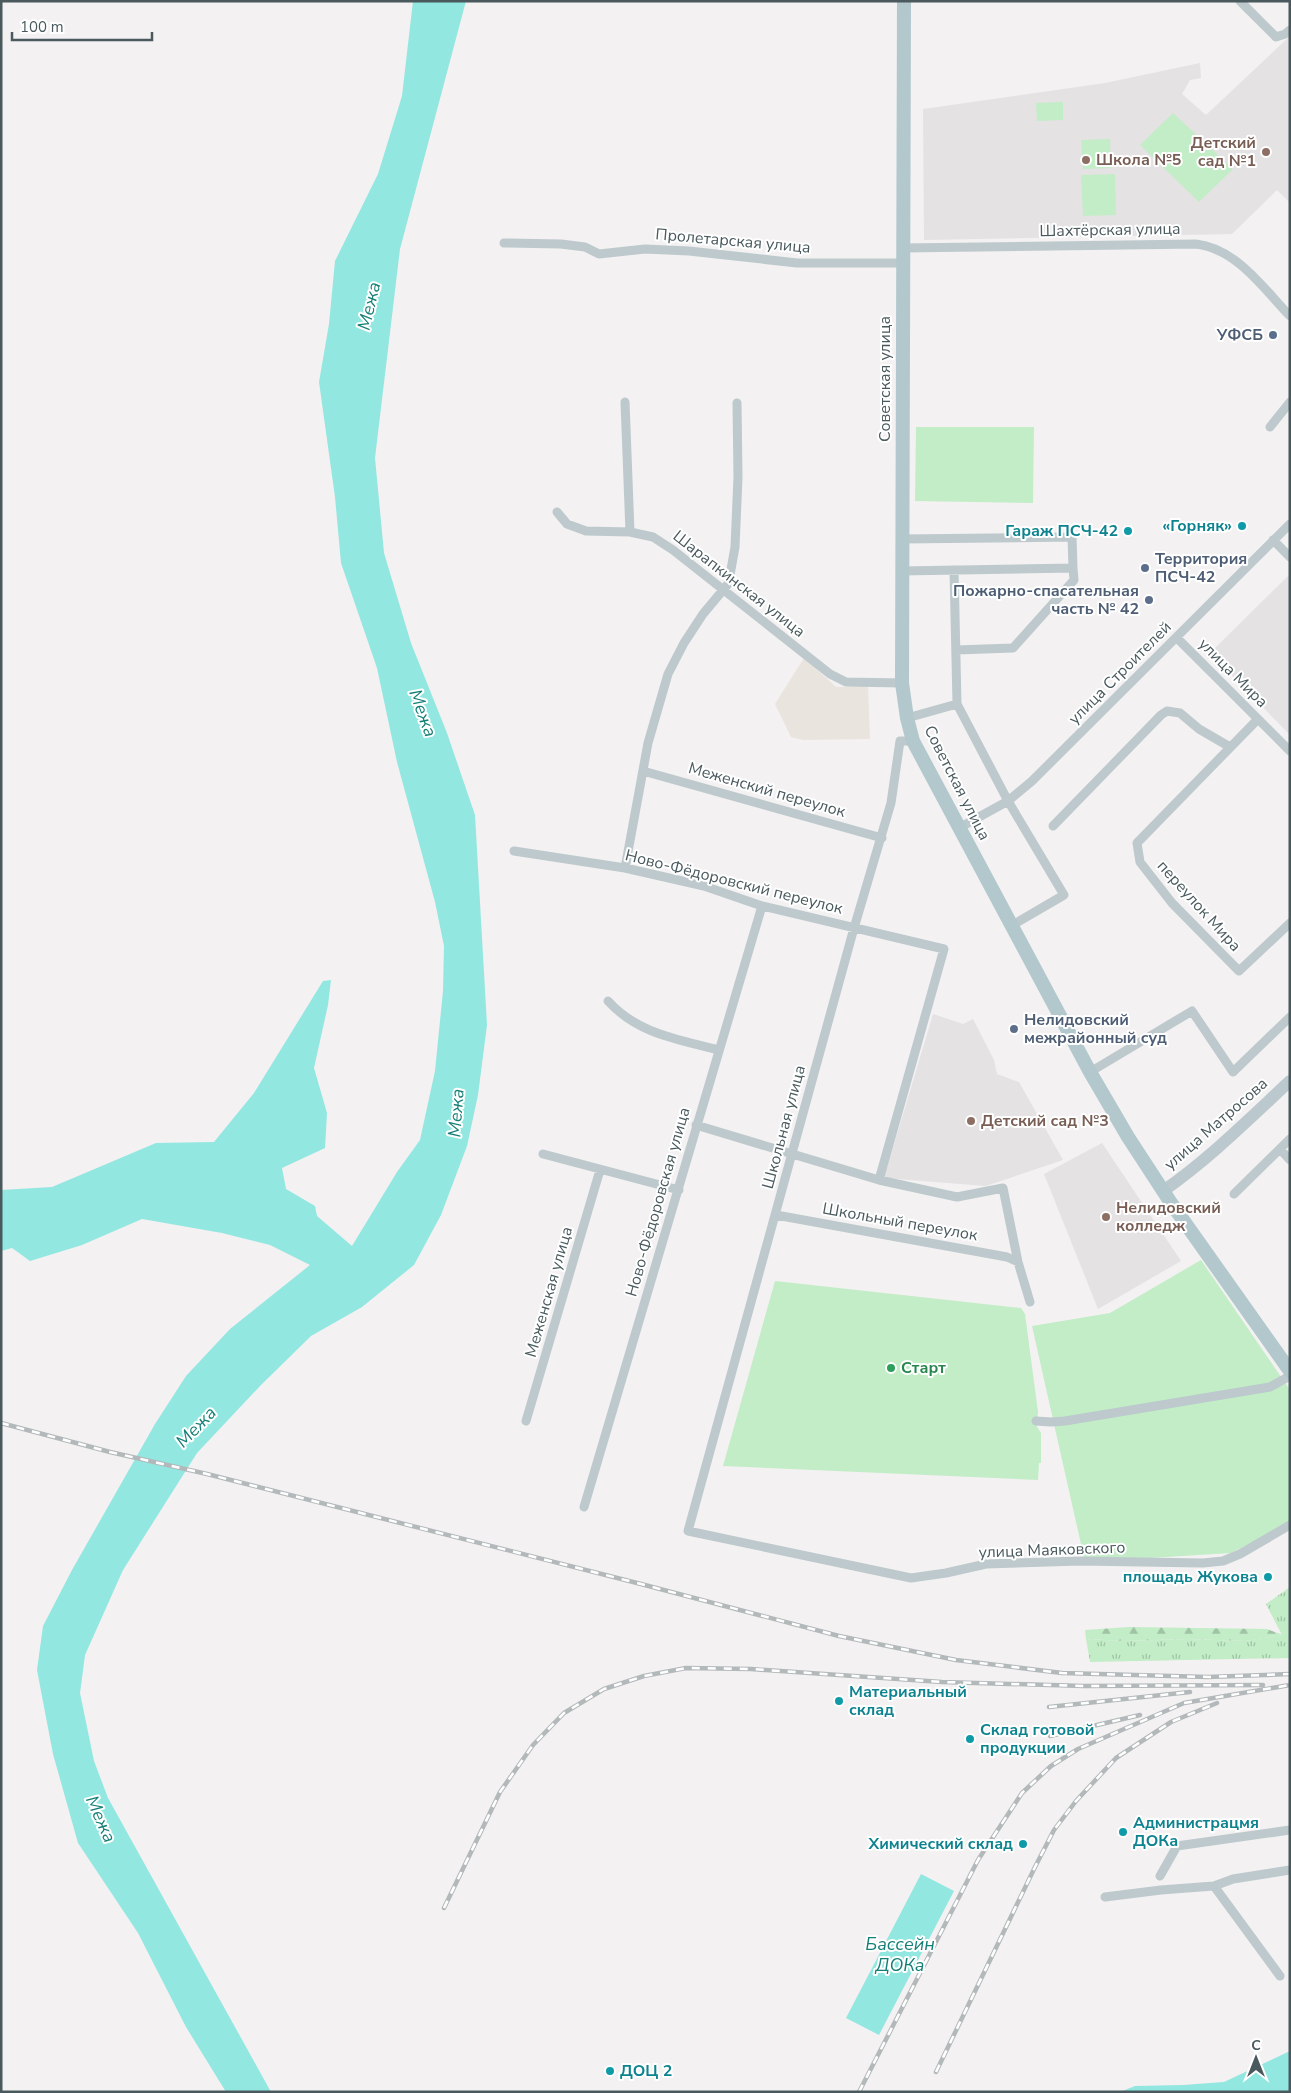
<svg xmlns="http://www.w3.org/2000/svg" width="1291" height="2093" viewBox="0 0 1291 2093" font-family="'Nunito Sans',sans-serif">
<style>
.commercial{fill:#e9e4de}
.education{fill:#e4e2e3}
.grass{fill:url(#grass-tufts)}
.forest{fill:url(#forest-firs)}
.green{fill:#c2edc7}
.water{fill:#92e7e1}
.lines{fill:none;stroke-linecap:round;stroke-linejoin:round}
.street{stroke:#bdc9cc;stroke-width:9}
.secondary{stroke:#bbc9ce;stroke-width:12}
.primary{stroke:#b2c8cd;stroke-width:14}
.rail-casing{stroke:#b3b8ba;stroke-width:4.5}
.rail{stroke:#fff;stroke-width:2.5;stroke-dasharray:8;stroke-linecap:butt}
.education-dot{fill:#8d6e63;stroke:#fff;stroke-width:2}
.service-dot{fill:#5c6f8a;stroke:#fff;stroke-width:2}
.culture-dot{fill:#0f9aa8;stroke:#fff;stroke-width:2}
.leisure-dot{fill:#2e9e5b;stroke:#fff;stroke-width:2}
.labels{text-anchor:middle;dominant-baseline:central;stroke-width:4;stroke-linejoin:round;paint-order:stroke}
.education-label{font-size:16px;font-weight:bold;fill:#785e54;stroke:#fff;text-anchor:start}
.street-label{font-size:16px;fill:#49595d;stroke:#fff}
.service-label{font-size:16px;font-weight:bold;fill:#4e5e75;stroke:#fff;text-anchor:end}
.culture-label{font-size:16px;font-weight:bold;fill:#0d838f;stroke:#fff;text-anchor:end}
.leisure-label{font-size:16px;font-weight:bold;fill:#27864d;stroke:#fff;text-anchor:start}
.water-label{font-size:18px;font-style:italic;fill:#147f77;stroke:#fff}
</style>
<defs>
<pattern id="grass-tufts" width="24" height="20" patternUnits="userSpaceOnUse" patternTransform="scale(1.25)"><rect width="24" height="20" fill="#c2edc7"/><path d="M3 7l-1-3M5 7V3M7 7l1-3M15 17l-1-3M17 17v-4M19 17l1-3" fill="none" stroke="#a0c3a5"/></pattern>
<pattern id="forest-firs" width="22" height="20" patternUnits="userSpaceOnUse" patternTransform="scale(1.25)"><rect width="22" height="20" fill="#c2edc7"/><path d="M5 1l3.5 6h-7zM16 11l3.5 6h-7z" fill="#a0c3a5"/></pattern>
</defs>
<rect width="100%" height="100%" fill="#f3f1f1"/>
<path class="commercial" d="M804,658L836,687L868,686L870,739L803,740L791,737L775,704Z"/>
<path class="education" d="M1290,36V203L1277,190L1232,234L924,240L923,109L1105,83L1200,63L1201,78L1190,80L1182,94L1206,115Z
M1290,574V735L1210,653Z
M933,1014L963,1024L973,1019L994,1060L997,1074L1019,1082L1063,1160L986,1186L884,1178Z
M1102,1143L1181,1261L1098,1309L1044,1174Z"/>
<path class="grass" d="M1290,1587V1658L1090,1662L1086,1639L1124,1641L1188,1639L1245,1641L1282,1635L1266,1604Z"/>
<path class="forest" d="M1129,1627L1267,1629L1283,1635L1245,1641L1188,1639L1124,1641L1086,1639L1085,1630Z"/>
<path class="green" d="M1063,102V120L1037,121L1036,103Z
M1173,113L1233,169L1199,202L1140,145Z
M1110,139L1111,168L1083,169L1081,140Z
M1115,174L1116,215L1083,216L1081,175Z
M916,427H1034L1033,503L915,501Z
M1201,1260L1290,1390V1523L1231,1553L1085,1562L1032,1326L1110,1313Z
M775,1281L1021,1308L1025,1314L1038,1412L1037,1427L1041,1433V1463H1039L1038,1480L723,1466Z"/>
<path class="water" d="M413,1H466L400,249L375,458L384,553L411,643L447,733L475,815L487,1025L478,1095L467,1146L441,1215L414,1265L362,1307L311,1336L262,1384L197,1453L123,1570L85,1655L80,1693L94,1761L108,1798L271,2092H226L186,2027L138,1933L78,1843L53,1754L37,1670L43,1626L72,1570L155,1424L186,1376L230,1329L310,1265L270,1245L222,1233L142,1219L82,1245L30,1261L12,1248L1,1251V1190L52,1187L156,1143L214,1142L254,1093L323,981L331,980L328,1005L314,1068L327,1113L325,1148L282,1168L286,1189L315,1206L317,1216L352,1246L397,1172L420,1140L435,1071L443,991L444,946L435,902L397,762L377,668L341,563L335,497L319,382L329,324L335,261L378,174L402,96Z
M921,1874L954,1891L879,2035L846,2018Z
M1290,2051V2092H1120L1135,2086L1183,2085L1224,2082Z"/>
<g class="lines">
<path class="street" d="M1240,1L1276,37L1285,34L1290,30
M504,243L561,244L585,247L599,254L645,249L689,251L797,263H903
M903,248L1196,244C1237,249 1263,288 1290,316
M625,402L630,532
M1270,427L1290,402
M557,512L567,524L586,531L630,532L653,537L673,550L830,674L846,682L902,683
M1273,540L1290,557
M954,570L957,704L1008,801L1064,895L1011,926
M901,571L1073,568L1072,537L902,539
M1177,638L1290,751
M956,650L1013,648L1074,580L1073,568
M907,718L957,704
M1258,719L1137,843L1140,862L1172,903L1239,971L1290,923
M913,741H900L891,803L854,928L688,1531L911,1578L946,1573L986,1564L1080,1561L1203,1563L1223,1561L1240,1554L1290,1525
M643,771L882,838
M1053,826L1161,715L1167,711L1180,713L1199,729L1230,747
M959,828L1008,801L1032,781L1290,524
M514,851L625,868L704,886L762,906L944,949L879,1180
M625,868L648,743L668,674L684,643L703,614L728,584L730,575L735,547L738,477L737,403
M608,1001C638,1034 677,1039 718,1050
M1090,1072L1192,1011L1233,1072L1290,1017
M696,1125L879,1180L957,1197L1003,1188L1018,1262L1030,1302
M1280,1149L1290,1160
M543,1154L679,1190
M1234,1194L1290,1139
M776,1215L1007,1257L1018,1262
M526,1421L600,1170
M1036,1421L1051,1422L1065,1421L1270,1387L1290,1376
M584,1507L762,906
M1160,1876L1177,1846L1290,1830
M1214,1886L1280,1976
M1105,1897L1161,1890L1214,1886L1233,1879L1290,1870"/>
<path class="secondary" d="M1163,1191C1209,1159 1249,1119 1290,1081"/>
<path class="primary" d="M904,1L902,683L907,718L913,741L1090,1072L1128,1137L1171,1203L1290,1371"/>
<defs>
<path id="rail" d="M1,1423L110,1452L207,1474L641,1584L839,1636L956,1660L1062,1673L1208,1677L1290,1674
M1049,1707L1190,1692
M1050,1736L1140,1715
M444,1908L500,1792L533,1745L564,1713L604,1689L644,1676L686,1668L751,1669L942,1682L1084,1686L1263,1685
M936,2072L1035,1867L1054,1830L1076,1801L1116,1758L1171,1722L1217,1703
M859,2092L978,1860L1022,1793L1051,1766L1078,1749L1184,1703L1290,1685"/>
</defs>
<use href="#rail" class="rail-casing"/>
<use href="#rail" class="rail"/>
</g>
<g class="education-dot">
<circle cx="1266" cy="152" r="5"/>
<circle cx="1086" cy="160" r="5"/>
<circle cx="971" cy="1121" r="5"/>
<circle cx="1106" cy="1217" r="5"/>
</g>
<g class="service-dot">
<circle cx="1273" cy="335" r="5"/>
<circle cx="1145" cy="568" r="5"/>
<circle cx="1149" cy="600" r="5"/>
<circle cx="1014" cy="1029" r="5"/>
</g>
<g class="culture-dot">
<circle cx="1242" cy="526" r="5"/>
<circle cx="1128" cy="531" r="5"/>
<circle cx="1268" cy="1577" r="5"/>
<circle cx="839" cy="1701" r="5"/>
<circle cx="970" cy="1739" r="5"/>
<circle cx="1123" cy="1832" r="5"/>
<circle cx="1023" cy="1844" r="5"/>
<circle cx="610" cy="2071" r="5"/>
</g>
<circle class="leisure-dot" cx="891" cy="1368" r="5"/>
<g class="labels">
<g class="education-label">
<text x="1256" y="143" text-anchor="end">Детский<tspan x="1256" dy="18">сад №1</tspan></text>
<text x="1096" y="160">Школа №5</text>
<text x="981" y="1121">Детский сад №3</text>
<text x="1116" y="1208">Нелидовский<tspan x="1116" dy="18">колледж</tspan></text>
</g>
<g class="street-label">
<text transform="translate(1110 230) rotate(-1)">Шахтёрская улица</text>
<text transform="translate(733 241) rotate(5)">Пролетарская улица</text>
<text transform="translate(885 379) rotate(-90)">Советская улица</text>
<text transform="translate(739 584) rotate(38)">Шарапкинская улица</text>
<text transform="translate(1120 673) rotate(-45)">улица Строителей</text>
<text transform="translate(1233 673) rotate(45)">улица Мира</text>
<text transform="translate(957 783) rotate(63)">Советская улица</text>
<text transform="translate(767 790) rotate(16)">Меженский переулок</text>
<text transform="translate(734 882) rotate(14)">Ново-Фёдоровский переулок</text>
<text transform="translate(1199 906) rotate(48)">переулок Мира</text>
<text transform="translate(1216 1124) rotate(-41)">улица Матросова</text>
<text transform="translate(784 1127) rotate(-75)">Школьная улица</text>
<text transform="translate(658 1202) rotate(-74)">Ново-Фёдоровская улица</text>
<text transform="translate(900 1222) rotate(10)">Школьный переулок</text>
<text transform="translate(549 1292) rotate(-74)">Меженская улица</text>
<text transform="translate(1052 1550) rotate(-2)">улица Маяковского</text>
</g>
<g class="service-label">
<text x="1263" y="335">УФСБ</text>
<text x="1155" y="559" text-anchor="start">Территория<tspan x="1155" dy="18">ПСЧ-42</tspan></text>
<text x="1139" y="591">Пожарно-спасательная<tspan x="1139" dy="18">часть № 42</tspan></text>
<text x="1024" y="1020" text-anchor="start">Нелидовский<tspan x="1024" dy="18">межрайонный суд</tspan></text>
</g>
<g class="culture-label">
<text x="1232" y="526">«Горняк»</text>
<text x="1118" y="531">Гараж ПСЧ-42</text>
<text x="1258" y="1577">площадь Жукова</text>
<text x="849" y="1692" text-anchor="start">Материальный<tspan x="849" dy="18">склад</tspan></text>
<text x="980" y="1730" text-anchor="start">Склад готовой<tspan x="980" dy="18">продукции</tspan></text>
<text x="1133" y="1823" text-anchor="start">Администрацмя<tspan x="1133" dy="18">ДОКа</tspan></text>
<text x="1013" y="1844">Химический склад</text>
<text x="620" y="2071" text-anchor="start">ДОЦ 2</text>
</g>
<g class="leisure-label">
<text x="901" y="1368">Старт</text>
</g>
<g class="water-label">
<text transform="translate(369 306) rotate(-77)">Межа</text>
<text transform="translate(423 713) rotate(70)">Межа</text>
<text transform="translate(456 1113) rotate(-86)">Межа</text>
<text transform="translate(196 1427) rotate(-46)">Межа</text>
<text transform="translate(101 1819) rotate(66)">Межа</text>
<text x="900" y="1944">Бассейн<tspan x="900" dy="21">ДОКа</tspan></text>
</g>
</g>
<rect width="1291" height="2093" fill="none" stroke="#49595d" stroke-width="5"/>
<g transform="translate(1256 2058)" stroke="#ffffff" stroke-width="4" paint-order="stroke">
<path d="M0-4L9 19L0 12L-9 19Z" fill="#49595d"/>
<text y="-8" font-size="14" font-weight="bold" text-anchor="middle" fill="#49595d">С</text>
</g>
<path d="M12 32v8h140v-8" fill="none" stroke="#49595d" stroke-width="2.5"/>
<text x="20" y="32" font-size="15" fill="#49595d" stroke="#ffffff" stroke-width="4" paint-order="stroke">100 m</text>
</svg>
